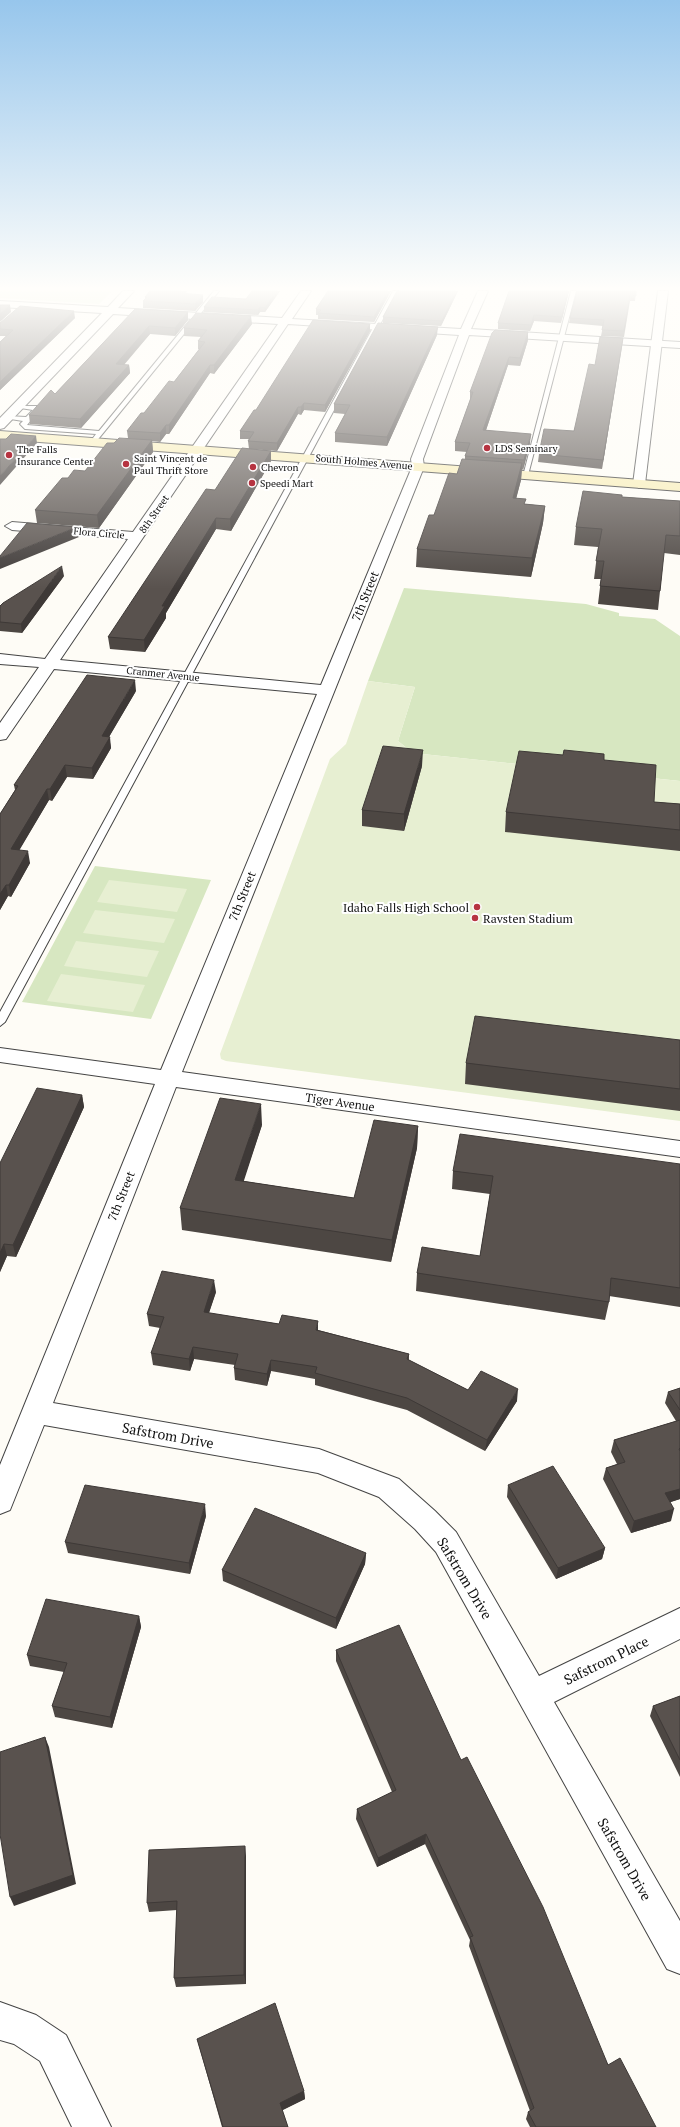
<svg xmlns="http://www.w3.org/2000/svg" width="680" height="2127" viewBox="0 0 680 2127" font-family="'PT Serif',serif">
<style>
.green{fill:#d7e7c1}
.pitch{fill:#e7efd2}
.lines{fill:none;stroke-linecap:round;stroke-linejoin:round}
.service-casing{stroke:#444;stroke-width:2}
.minor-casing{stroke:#444;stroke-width:2}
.tertiary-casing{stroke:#444;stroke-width:2}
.secondary-casing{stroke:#333;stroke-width:2}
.service{fill:#fff;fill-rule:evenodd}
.minor{fill:#fff;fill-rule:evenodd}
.tertiary{fill:#fff;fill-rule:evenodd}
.secondary{fill:#f8edb7;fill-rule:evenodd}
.wall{fill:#4d4743}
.shaded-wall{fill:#3e3937}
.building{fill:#59524e;stroke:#3e3937}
.poi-dot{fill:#b63441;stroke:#fff;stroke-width:1.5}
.labels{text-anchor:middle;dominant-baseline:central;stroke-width:4;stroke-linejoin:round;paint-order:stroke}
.far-poi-label{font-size:10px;fill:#111;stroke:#fff;text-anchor:start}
.far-street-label{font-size:10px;fill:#111;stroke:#fff}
.street-label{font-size:12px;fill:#111;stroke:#fff}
.poi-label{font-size:12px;fill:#111;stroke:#fff;text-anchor:end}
.near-street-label{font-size:14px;fill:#111;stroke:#fff}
</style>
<rect width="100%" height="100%" fill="#fefcf6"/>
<path class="green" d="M0,291H112L99,304L0,298Z
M404,588L586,604L619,613V616L655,619L680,636V781L413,753L398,741L415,687L368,681Z
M95,866L211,880L151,1019L22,1002Z"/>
<path class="pitch" d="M368,681L415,687L398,741L413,753L680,781V1121L226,1061L221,1059L220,1054L330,759L346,744Z
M109,880L187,889L177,912L97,902Z
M95,910L175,919L164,943L83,933Z
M76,941L159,951L147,977L64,966Z
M61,974L145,985L133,1012L47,1001Z"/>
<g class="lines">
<defs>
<path id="service" d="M214,291H219L95,443L90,442L96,434L25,429L20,424L23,421L4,418L7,416L26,417L33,410L14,407L15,406H38L41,408L27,425L99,431Z
M393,291H398L5,1022L0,1026V1012Z
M571,291H576L528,475L523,476Z"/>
<path id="minor" d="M123,291H134L118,308L282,318L301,291H311L292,319L461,329L478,291H488L471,329L680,342V348L469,335L423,459L424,467L182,1072L680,1141V1157L176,1087L53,1403L319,1449L399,1479L435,1511L456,1532L539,1676L680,1608V1639L554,1702L680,1921V1974L667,1969L436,1552L415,1529L379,1497L318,1473L44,1425L10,1510L0,1514V1465L155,1084L0,1062V1048L161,1070L317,694L54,669L6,739L0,740V723L39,667L0,664V654L45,659L128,539L12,530L5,526L12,522L133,532L278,324L113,314L4,428L0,429V418L102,313L0,307V301L108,307ZM288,324L459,335L411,459L412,467L321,685L60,660Z
M0,2002L36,2015L66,2035L111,2127H72L40,2061L14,2044L0,2040Z"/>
<path id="tertiary" d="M658,291H668L645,484L639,488L633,484Z"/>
<path id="secondary" d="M0,431L680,483V491L0,439Z"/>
</defs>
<use href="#service" class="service-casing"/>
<use href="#minor" class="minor-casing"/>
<use href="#tertiary" class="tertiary-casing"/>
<use href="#secondary" class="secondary-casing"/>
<use href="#service" class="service"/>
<use href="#minor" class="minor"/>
<use href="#tertiary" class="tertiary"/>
<use href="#secondary" class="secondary"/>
</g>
<path class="wall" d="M150,291H187L185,294L203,302L195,311L143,308V301L145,299V297Z
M252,291H280L265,312H260L258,315L204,312V307L246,299Z
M328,291H391L374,322L318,319V315H316V309Z
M397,291H458L441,326L383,323V317Z
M509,291H569L561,323L534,321L530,331L498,329V323Z
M636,291L635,301H630L624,337L601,336L603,326L569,323L570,318Z
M135,309L188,312V320L175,336L150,334L124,365H129L130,373L81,428L30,424L29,415L55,394Z
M75,318L0,390V342L6,336H0V323Z
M252,324L214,374L210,373L169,434H166L160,442L152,441L153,452L99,528L37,523L35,510L68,478L85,471L114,443L128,438L127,431L174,382L199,349H198V341L201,337L184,336V328Z
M370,324V331L325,412L304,410L301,415L298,414L277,451L249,449L248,441L249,439H240V431L256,410Z
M437,335L387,446L335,442V433L345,414L334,413V404Z
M623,338L602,469L538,462L539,454L574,431L595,365Z
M528,340L520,366L508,365L486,430L530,443L523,470L522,469L521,480L516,498L525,504L545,506L543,523L531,577L416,567L417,549L434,515L465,459V456L467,452L455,451V442L470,400V392Z
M271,451V461L231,531L216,529L166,613V618L145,652L110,649L108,637L215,490Z
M622,497L680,501V555L664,553L658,610L598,604L601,579H594L598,547L574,545L576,527Z
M64,576L22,633L0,631V606Z
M136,691L109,737L111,748L93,779L67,777L52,801L49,800L19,850L30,863L11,897L8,896L0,910V814L15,790L14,785Z
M604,760L654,802L680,804V851L505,832L506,812Z
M422,766L404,831L362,826V810Z
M680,1040V1111L465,1084L466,1063Z
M82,1095L84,1107L16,1257L7,1256L0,1272V1163Z
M262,1125L243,1181L354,1198L418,1126L417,1148L391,1262L182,1230L180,1208Z
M680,1164V1307L609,1296V1302L605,1320L416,1291L417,1273L480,1256L490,1194L452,1189L453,1171Z
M216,1292L209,1313L318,1330L409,1354V1360L468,1390L517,1401L485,1451L407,1410L315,1385V1379L271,1371L267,1386L235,1380L234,1368L235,1365L194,1359L190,1371L153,1365L151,1353L160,1328L149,1326L147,1314Z
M680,1388V1499L670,1502L671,1521L631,1533L603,1479L606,1468L617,1464L611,1452L614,1440L676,1421L665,1403L668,1392Z
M508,1485L605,1548L602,1559L556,1579L507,1497Z
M206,1516L190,1574L68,1553L65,1542Z
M366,1553L365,1564L336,1629L223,1581L222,1570Z
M139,1616L141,1627L112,1728L55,1717L52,1706L64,1672L30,1666L27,1655Z
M336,1650L461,1760L608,2065L656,2127H530L526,2119L528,2112L530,2111L469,1946L470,1940L425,1844L377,1867L356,1819L357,1809L392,1792L336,1661Z
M680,1696V1777L650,1716L653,1706Z
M246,1856V1984L176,1987L174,1978L177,1910L149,1912L147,1903Z
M197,2039L304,2091L305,2099L282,2110L288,2127H222Z"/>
<path class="shaded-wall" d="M181,291H187L180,300V293Z
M277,291H280L265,312V308Z
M388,291H391L374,322V317Z
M456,291H458L441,326L442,321Z
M568,291H569L561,323L562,317Z
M203,295V302L195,311V304Z
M10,305L11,312L0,322V314Z
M260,307V312L258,315V310Z
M74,311L75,318L0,390V382Z
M188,312V320L175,336V328Z
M534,315V321L530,331L531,325Z
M251,316L252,324L214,374V365Z
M370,324V331L325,412V405Z
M149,326L150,334L117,372L116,364Z
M438,327L437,335L387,446V437Z
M528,332V340L520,366V358Z
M623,338L622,346L602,469L603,460Z
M509,357L508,365L483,439V430Z
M129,365L130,373L81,428L80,419Z
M210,365V373L169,434V425Z
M304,403V410L301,415V407Z
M298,407V414L277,451V443Z
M166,425V434L160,442V433Z
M531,434L530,443L523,470L524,460Z
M36,436L37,443L0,485V476Z
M152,440L153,452L99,528L97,515Z
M271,451V461L231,531L230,519Z
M522,463L521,480L512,515L513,498Z
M545,506L543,523L531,577L532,558Z
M216,518V529L166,613V618L145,652L144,640L162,606Z
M77,527L79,537L0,569V558Z
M62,566L64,576L22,633L21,624Z
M135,680L136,691L103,747L102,736Z
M110,737L111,748L93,779L92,768Z
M423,750L422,766L404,831V814Z
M65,765L67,777L52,801L50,789Z
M47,789L49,800L13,861L11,849Z
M28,851L30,863L11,897L9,885Z
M6,885L8,896L0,910V894Z
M82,1095L84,1107L16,1257L13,1245Z
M261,1104L262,1125L237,1202L235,1180Z
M418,1126L417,1148L391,1262L392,1240Z
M4,1244L7,1256L0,1272V1253Z
M214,1280L216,1292L205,1324L204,1312Z
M318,1321V1333L316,1330Z
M193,1347L194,1359L190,1371L189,1359Z
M271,1360V1371L267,1386V1374Z
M518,1389L517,1401L485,1451L487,1440Z
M680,1489V1499L662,1505L665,1493Z
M205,1504L206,1516L190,1574L189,1563Z
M674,1509L671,1521L631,1533L634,1521Z
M605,1548L602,1559L556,1579L558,1568Z
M366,1553L365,1564L336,1629V1618Z
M139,1616L141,1627L112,1728L110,1717Z
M45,1737L49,1747L76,1884L14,1906L10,1897Z
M426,1834L425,1844L377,1867L378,1858Z
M245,1846L246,1856V1984L244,1975Z
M304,2091L305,2099L281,2111L280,2103Z"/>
<path class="building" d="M150,291H181L180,293L203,295L195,304L143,301L147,297H145Z
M252,291H277L265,308L260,307L258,310L204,307L212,297L246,299Z
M328,291H388L374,317L318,313L321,310L316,309Z
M397,291H456L442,321L383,317Z
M509,291H568L562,317L534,315L531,325L498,323Z
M577,291H636V296L630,295L624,331L602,330L604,320L570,318Z
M0,305H10L0,314Z
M20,306L74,311L0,382V342L13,330L0,329V323Z
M135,309L188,312L175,328L149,326L116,364L129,365L80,419L29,415L51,390L55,394Z
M196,313L251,316L214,365H210L169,425H166L160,433L127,431L141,413H144L169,381L174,382L205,342L198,341L207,330L184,328Z
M313,320L370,324L325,405L304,403L301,407H298L277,443L248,441L254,432L240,431L254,410H256Z
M378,323L438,327L387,437L335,433L350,405L334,404Z
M495,330L528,332L520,358L509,357L483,430L531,434L524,460L465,456L470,443L455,442L473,392H470L492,333Z
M600,337L623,338L603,460L539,454L544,429L574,431L589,364L595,365Z
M11,434L36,436L0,476V439H6Z
M119,438L152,440L97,515L35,510L62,478H68L74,470L85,471L107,443H114Z
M242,448L271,451L230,519L216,518L162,606H165L144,640L108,637L206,489L215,490Z
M462,459L522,463L513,498L526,499L524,504L545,506L532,558L417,549L429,515H434L449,473L457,474Z
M583,491L622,495V497L680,501V536L666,535L660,591L600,586L604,561H596L602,529L576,527Z
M27,523L77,527L0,558V556Z
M62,566L21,624L0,622V606L3,603Z
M87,675L135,680L102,736L110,737L92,768L65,765L50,789H47L11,849L28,851L9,885H6L0,894V814L18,786L14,785Z
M383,746L423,750L404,814L362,810Z
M564,750L604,754V760L656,765L654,802L680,804V830L506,812L519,751L563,755Z
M475,1016L680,1040V1089L466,1063Z
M37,1088L82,1095L13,1245L4,1244L0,1253V1163Z
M220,1098L261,1104L235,1180L354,1198L374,1120L418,1126L392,1240L180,1208Z
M460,1134L680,1164V1288L611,1278L609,1302L417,1273L422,1247L480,1256L493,1176L453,1171Z
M162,1271L214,1280L204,1312L279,1324L282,1315L318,1321L316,1330L409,1354L407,1359L468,1390L481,1371L518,1389L487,1440L407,1398L315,1373L317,1367L271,1360L267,1374L234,1368L238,1354L193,1347L189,1359L151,1353L164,1317L147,1314Z
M680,1388V1410L668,1392Z
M680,1420V1448L679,1449L680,1451V1489L665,1493L674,1509L634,1521L606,1468L625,1462L614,1440Z
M553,1466L605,1548L558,1568L508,1485Z
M85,1485L205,1504L189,1563L65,1542Z
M255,1508L366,1553L336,1618L222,1570Z
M46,1599L139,1616L110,1717L52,1706L67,1663L27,1655Z
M399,1625L461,1760L467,1757L543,1907L608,2065L620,2058L656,2127H536L528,2112L534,2108L470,1937L473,1936L426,1834L378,1858L357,1809L396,1790L336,1650Z
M680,1696V1760L653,1706Z
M45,1737L73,1875L10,1897L0,1834V1752Z
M245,1846L244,1975L174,1978L177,1901L147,1903L149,1850Z
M275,2003L304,2091L280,2103L288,2127H223L197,2039Z"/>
<linearGradient id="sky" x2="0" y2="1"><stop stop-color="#97c6ec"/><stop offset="0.49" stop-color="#fffefb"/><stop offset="1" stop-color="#fffefb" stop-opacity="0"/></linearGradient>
<rect width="680" height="589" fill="url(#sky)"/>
<g class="poi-dot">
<circle cx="487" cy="448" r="4"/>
<circle cx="9" cy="455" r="4"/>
<circle cx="126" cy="464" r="4"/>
<circle cx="253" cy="467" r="4"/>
<circle cx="252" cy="483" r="4"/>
<circle cx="477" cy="907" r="4"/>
<circle cx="475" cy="918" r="4"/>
</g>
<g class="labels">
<g class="far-poi-label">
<text x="495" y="448">LDS Seminary</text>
<text x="17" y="449">The Falls<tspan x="17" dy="12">Insurance Center</tspan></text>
<text x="134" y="458">Saint Vincent de<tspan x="134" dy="12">Paul Thrift Store</tspan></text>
<text x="261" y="467">Chevron</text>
<text x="260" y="483">Speedi Mart</text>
</g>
<g class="far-street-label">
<text transform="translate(364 462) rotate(5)">South Holmes Avenue</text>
<text transform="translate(154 514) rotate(-55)">8th Street</text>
<text transform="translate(99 533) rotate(5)">Flora Circle</text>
<text transform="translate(163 674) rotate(6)">Cranmer Avenue</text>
</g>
<g class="street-label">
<text transform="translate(365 596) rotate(-68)">7th Street</text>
<text transform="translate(242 896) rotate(-68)">7th Street</text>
<text transform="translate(340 1102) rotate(8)">Tiger Avenue</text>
<text transform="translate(121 1196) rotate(-68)">7th Street</text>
</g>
<g class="poi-label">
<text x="469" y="907">Idaho Falls High School</text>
<text x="483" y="918" text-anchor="start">Ravsten Stadium</text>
</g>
<g class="near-street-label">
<text transform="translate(168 1435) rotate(10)">Safstrom Drive</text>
<text transform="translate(465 1578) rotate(59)">Safstrom Drive</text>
<text transform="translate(606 1660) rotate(-26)">Safstrom Place</text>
<text transform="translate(625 1859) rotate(60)">Safstrom Drive</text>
</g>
</g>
</svg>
